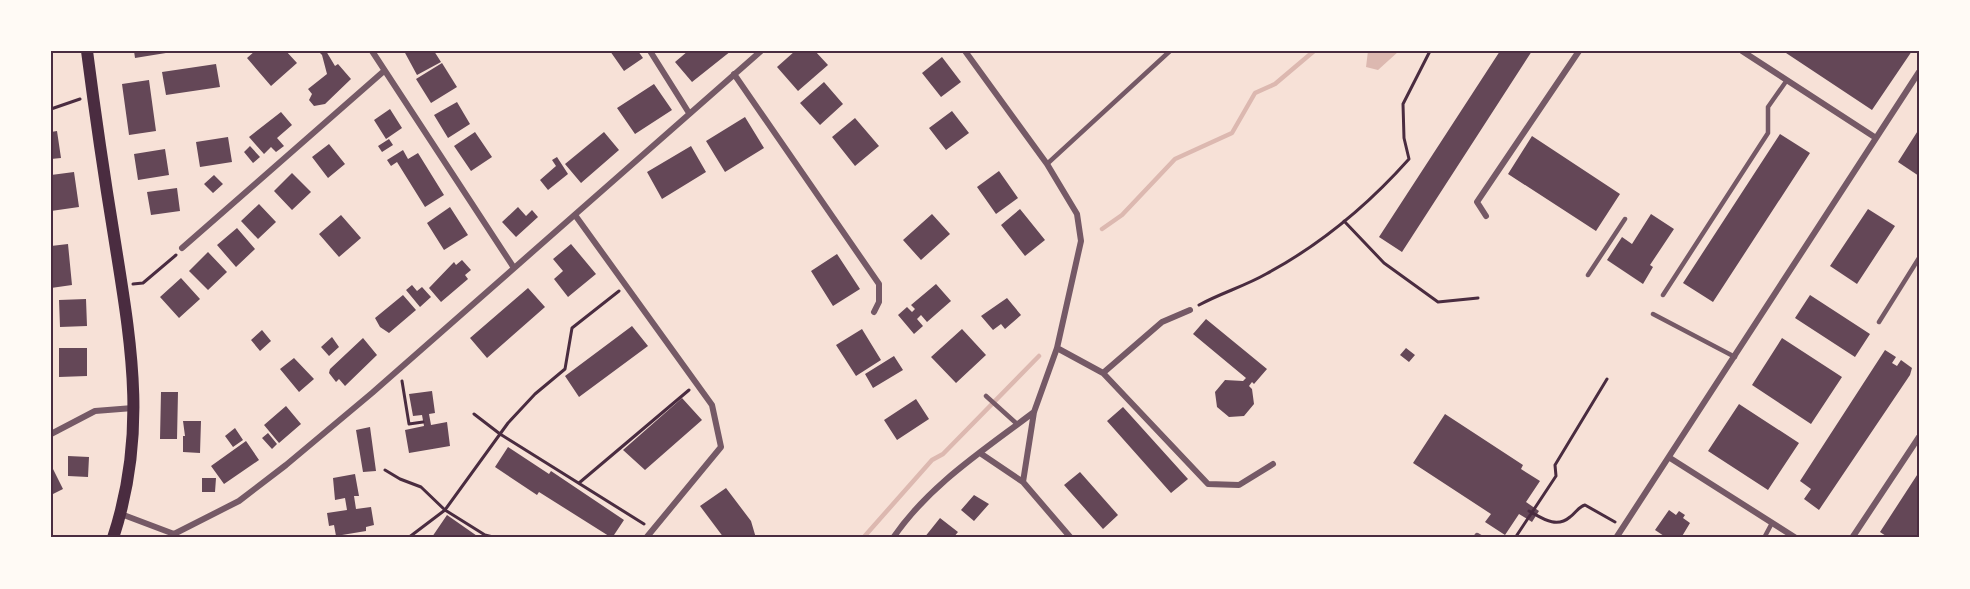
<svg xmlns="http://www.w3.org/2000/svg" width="1970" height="589" viewBox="0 0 1970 589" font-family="'Open Sans',sans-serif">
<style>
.water{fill:#dcb8b0}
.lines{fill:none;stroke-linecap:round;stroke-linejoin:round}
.stream{stroke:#dcb8b0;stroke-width:4.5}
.building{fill:#644757}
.path{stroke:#4a2c40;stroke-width:3}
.service{stroke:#755966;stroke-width:4.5}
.minor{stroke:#755966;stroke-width:6}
.secondary{stroke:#4a2c40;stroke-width:12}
.neatline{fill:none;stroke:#4a2c40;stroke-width:2}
</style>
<rect width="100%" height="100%" fill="#f7e1d7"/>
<path class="water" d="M1368,51H1399L1378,70L1366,67Z"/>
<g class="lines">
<path class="stream" d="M1102,229L1122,215L1175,159L1232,133L1255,93L1275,84L1314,51
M863,538L932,460L943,454L1039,356"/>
</g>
<path class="building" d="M134,51H172V52L135,58Z
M255,51H286L297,63L271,86L247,58Z
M318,51H326L335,66L338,64L351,79L325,104L314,106L309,100L312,94L308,89L327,74L322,55Z
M404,51H434L441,62L417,75Z
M610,51H638L643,58L624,71Z
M688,51H731L692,82L675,62Z
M795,51H815L828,65L798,91L777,67Z
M1500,51H1532L1402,252L1379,237Z
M1783,51H1912L1872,110Z
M942,57L961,82L941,97L922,73Z
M442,63L457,87L431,103L416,79Z
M216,64L220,87L166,95L162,72Z
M149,80L156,131L129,135L122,84Z
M824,82L843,104L820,125L800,103Z
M654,84L672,110L635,134L617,108Z
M457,102L470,124L448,138L434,115Z
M390,109L402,128L386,139L374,120Z
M952,111L969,133L946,150L929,128Z
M281,112L292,125L277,138L284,146L276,152L271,147L264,154L249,137Z
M745,117L764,148L725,172L706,141Z
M855,118L879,146L855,166L832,137Z
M1919,129V176L1898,162Z
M57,131L61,158L51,159V132Z
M475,132L492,157L471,171L454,146Z
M604,132L619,150L581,183L565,164Z
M1780,134L1810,153L1713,302L1683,283Z
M1532,136L1620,194L1596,231L1508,174Z
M228,137L232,162L200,167L196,142Z
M389,139L393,145L382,152L378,146Z
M329,144L345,164L328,178L312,157Z
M250,146L260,157L253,163L244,152Z
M691,146L706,172L662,199L647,172Z
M165,149L169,175L138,180L134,154Z
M403,150L408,159L418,153L444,195L425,207L397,162L391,166L387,160Z
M557,157L568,174L548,190L540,180L556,166L552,160Z
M999,171L1018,198L996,214L977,187Z
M74,172L79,207L51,211V175Z
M292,173L311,192L292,210L274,191Z
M214,175L223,184L213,193L204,184Z
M177,188L180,211L151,215L147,192Z
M259,204L276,222L258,239L241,221Z
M450,207L468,235L444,250L427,223Z
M518,207L526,216L532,210L538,217L516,237L502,222Z
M1020,209L1045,240L1025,256L1001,225Z
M1868,209L1895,226L1857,284L1830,266Z
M932,214L950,234L921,260L903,240Z
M1651,214L1674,229L1650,265L1653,267L1643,284L1607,260L1622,237L1632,244Z
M341,215L361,238L339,257L319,234Z
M237,228L255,249L236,267L217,245Z
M68,244L72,285L51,288V246Z
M571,244L596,274L568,297L554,279L563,271L553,259Z
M208,252L227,272L208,290L189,271Z
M837,254L860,289L833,306L811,271Z
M462,260L471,270L465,275L468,279L441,302L429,288L454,262L456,265Z
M181,278L200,299L179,318L160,297Z
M936,284L951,301L927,322L921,315L917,319L923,326L914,334L898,315L907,307L912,312L915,309L911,305Z
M412,285L417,291L422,287L431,297L420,307L406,290Z
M528,288L545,307L487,358L470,338Z
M403,295L416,310L389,333L380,327L375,318Z
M1810,295L1870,334L1855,357L1795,318Z
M1007,298L1021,315L1005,329L1001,324L993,330L981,316Z
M86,299L87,326L60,327L59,300Z
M1206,319L1267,369L1254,384L1252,382L1249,386L1252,389L1254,404L1244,416L1229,417L1217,407L1215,392L1225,380L1243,381L1246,378L1193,334Z
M632,326L648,346L579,397L565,376Z
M862,329L881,360L856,376L836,345Z
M962,329L986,355L956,383L931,357Z
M262,330L271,341L260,351L251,340Z
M332,337L339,347L329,356L321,347Z
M363,338L377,355L345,386L339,379L336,382L329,373L330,369Z
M1782,338L1842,377L1811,424L1752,385Z
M59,348H87V376L59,377Z
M1406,348L1415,355L1409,362L1400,355Z
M1885,350L1896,357L1892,363L1897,366L1901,360L1912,368L1910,375L1819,510L1804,499L1811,489L1800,481Z
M894,356L903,370L873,388L865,374Z
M294,358L314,379L299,392L280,369Z
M432,391L435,413L429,414L431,425L447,422L450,446L409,453L405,430L424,426L422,415L413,416L409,394Z
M161,392H178L177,439H160Z
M682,398L702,420L645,470L623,450Z
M916,399L929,419L897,440L884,420Z
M1739,404L1799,443L1768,490L1708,451Z
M286,406L301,424L279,443L264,425Z
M1123,407L1188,479L1171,493L1107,421Z
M1445,414L1523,465L1521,469L1540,481L1526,502L1539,511L1532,522L1519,514L1505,535L1485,522L1491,514L1413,463Z
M183,421H201L200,453L183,452V436H185Z
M370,427L376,471L363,472L356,430Z
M235,428L243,440L233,447L225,436Z
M268,433L277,444L272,449L262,438Z
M246,441L259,460L224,484L211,466Z
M508,447L549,474L551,471L624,520L612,538L539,492L537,495L495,467Z
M68,456L89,457L88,477L68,476Z
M51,465L63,489L51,495Z
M1080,472L1118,515L1103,529L1064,485Z
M1919,472V538H1889L1880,532Z
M355,474L359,496H354L356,509L371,507L374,525L366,527V531L336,536L334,525L329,526L327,513L347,510L345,498L335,500L333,478Z
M202,478H216L215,492H202Z
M726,488L751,521L756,538H724L700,506Z
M974,495L989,504L974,521L961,510Z
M1669,510L1676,515L1679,511L1685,515L1683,518L1690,523L1681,538H1667L1655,530Z
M447,515L480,538L432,537Z
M940,518L958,532L953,538H924Z"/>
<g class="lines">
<path class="path" d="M51,109L80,99
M1344,221L1384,263L1438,302L1478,298
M133,284L143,283L176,255
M1199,305C1221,293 1245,286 1266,274C1320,245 1368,205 1409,159L1404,138L1403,104L1430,51
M402,381L409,424L423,422
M474,414L500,434L644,524
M385,470L400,479L421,487L445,510L485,535L497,538
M579,483L689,390
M1529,511C1542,518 1556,529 1570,517C1576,513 1578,507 1585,505L1615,522
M408,538L445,510L508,423L535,394L565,369L572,328L619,291
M1515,538L1556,476L1555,465L1607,379"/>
<path class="service" d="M1047,164L1170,51
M1588,275L1625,219
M1663,295L1768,133V107L1787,80
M1653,314L1735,357
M1879,322L1919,258
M986,396L1017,424
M1475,538L1477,535L1482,538
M1764,538L1772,523"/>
<path class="minor" d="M372,51L514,268
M650,51L689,113
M965,51L1047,164L1077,214L1081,241L1057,348L1034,412L1023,482L1071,538
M1742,51L1876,138
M734,74L879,284V302L874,312
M575,215L712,405L721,447L646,538
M1486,216L1477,202L1579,51
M182,248L384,71
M1057,348L1103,373L1162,322L1190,310
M1103,373L1208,484L1239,485L1273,464
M51,434L95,411L133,408
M980,453L1023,482
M1670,458L1796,538
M121,514L174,534L239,501L286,465L372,393L761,51
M893,538C929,485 984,450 1034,412
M1616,538L1919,72
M1852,538L1919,437"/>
<path class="secondary" d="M87,51C95,113 104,175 114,236C131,343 148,432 113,538"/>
</g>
<rect width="1970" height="589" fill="none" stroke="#fffaf5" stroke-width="105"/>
<rect x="52" y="52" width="1866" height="484" class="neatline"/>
</svg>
